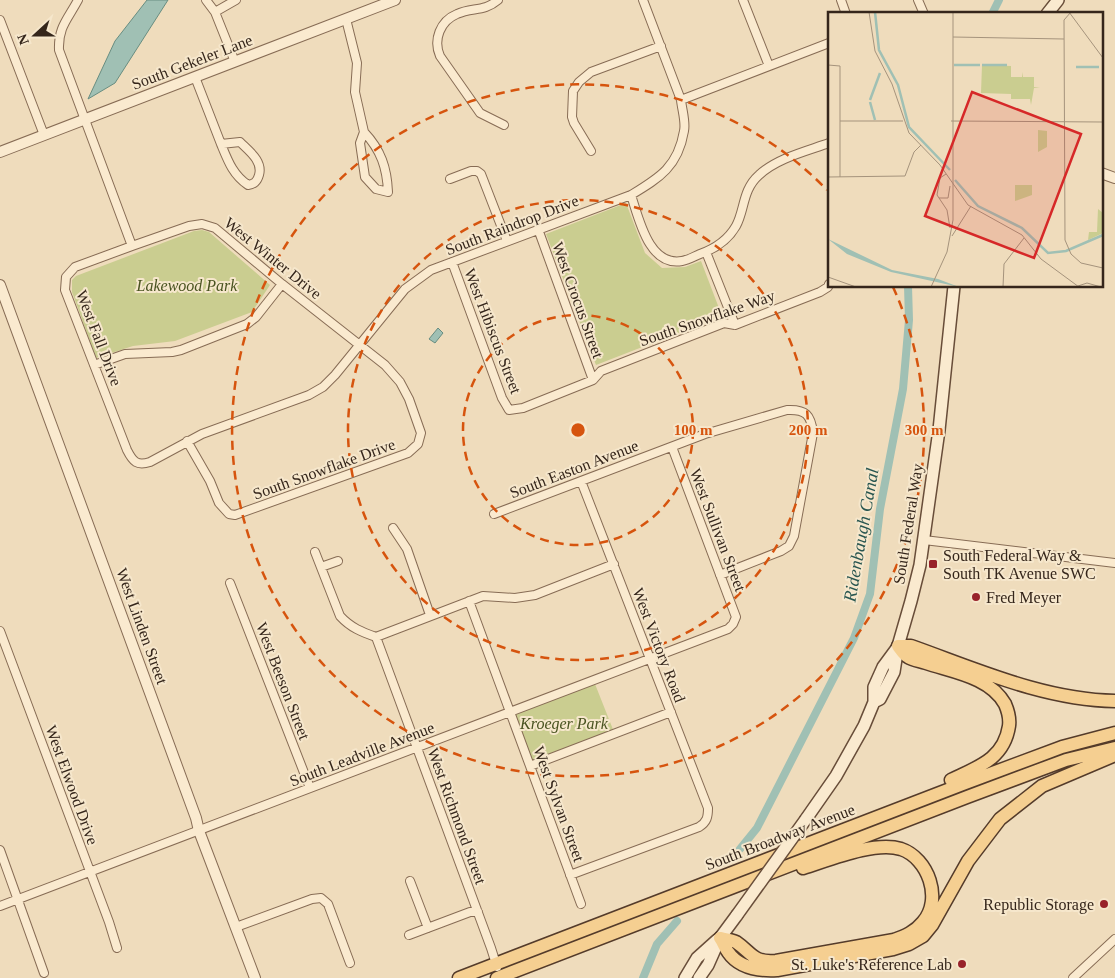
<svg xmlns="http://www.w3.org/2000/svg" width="1115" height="978" viewBox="0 0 1115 978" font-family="'Times New Roman',serif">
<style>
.green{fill:#cacd90}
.water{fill:#a0c0b4;stroke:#688d81}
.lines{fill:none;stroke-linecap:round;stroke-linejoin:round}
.canal{stroke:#a0c0b4;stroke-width:8}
.minor-casing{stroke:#876c55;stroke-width:10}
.tertiary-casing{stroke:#876c55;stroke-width:12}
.secondary-casing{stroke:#684d39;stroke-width:14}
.primary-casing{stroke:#543b2a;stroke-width:15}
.minor{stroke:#faeacf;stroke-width:8}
.tertiary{stroke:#faeacf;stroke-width:10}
.secondary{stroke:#faeacf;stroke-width:11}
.primary{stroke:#f5cf91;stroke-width:12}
.secondary-bridge-casing{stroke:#684d39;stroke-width:14;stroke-linecap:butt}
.secondary-bridge{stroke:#faeacf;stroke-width:11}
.ring{fill:none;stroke:#d6540e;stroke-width:2.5;stroke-dasharray:9 6}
.poi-dot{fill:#98232b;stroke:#f6e7cc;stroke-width:2}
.labels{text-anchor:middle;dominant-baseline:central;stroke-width:4;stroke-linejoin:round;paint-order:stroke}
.street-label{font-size:16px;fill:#35261b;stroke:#f6e7cc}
.park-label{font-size:16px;font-style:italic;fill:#495320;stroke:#f6e7cc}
.poi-label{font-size:16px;fill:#35261b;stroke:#f6e7cc;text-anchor:start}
.water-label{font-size:18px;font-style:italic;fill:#295650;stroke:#f6e7cc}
.inset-river{fill:none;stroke:#a0c0b4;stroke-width:2.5}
.inset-road{fill:none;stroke:#a5937c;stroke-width:1}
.view{fill:#d62828;fill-opacity:0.15;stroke:#d62828;stroke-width:2.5}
.inset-edge{fill:none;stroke:#35261b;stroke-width:2.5}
.centre{fill:#d6540e;stroke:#f6e7cc;stroke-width:2.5}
.ring-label{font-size:15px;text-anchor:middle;font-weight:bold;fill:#d6540e;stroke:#f6e7cc;stroke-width:4;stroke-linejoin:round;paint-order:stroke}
</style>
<rect width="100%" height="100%" fill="#efdcbc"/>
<path class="green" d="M626,203L645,253L662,268L685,267L701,261L722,316L596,365L546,234Z
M202,230L209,232L270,285L252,312L175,341L133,346L96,358L72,292V280L76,276L194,231Z
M595,684L614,732L532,763L514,715Z"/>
<path class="water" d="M147,0H168L115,83L88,99L115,41Z
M438,328L443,333L435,343L429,339Z"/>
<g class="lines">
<path class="canal" d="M992,14L999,0
M740,849L757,828L854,638L870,594L880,509L903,389L909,320L908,286
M643,978L657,944L677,921"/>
<defs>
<path id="minor" d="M78,0C68,19 58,27 59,50L132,246L75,267L66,277L65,290L127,450C133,462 137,466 150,462L202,434L309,395L323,387L335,375L405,289L431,270L631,195C659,178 678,167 684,131C686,122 682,110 681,100L829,43
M206,0L215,12L235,62
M498,0C484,12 472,7 457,14C440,21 433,40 440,56L480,113L504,125
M643,0L681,100
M743,0L769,66
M841,0L846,14
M918,0L924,14
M215,12L236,0
M346,19L357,63L355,92L364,132
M0,20L44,135
M195,77L221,144
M364,132C381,150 387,168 388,192L376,189L365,177L360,143Z
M240,142C249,151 263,161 259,175C257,182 254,184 248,185C233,175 228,161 221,144Z
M591,151L574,123L572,117L573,91L579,82L591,72L661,46
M450,179L471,171H477L481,174L507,241
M631,195C639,219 649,267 682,261C688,260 695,256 700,254C714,249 728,240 736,226C745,210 742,190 759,175C777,158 807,151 829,143
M538,229L593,380
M132,246L189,226L202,224L215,228L282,284L385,365L400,382L409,399L421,433L418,444L408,453L235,515L229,514L219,503L210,481L187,441
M706,252L735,325
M452,262L502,398L509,410L523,408L593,380L601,371L724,323L735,325L820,292L828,287L829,284
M94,365L125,354L172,352L181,350L247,324L256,317L282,284
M494,514L705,434L787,410C806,409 811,415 813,433L794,536L789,546L781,551L720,575
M393,528L407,549L430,615
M924,540L1115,563
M315,552L340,616C351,628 362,632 376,637
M321,567L338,561
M230,583L310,788
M469,601L581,904
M0,631L109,922L117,948
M376,637L491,948L497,967
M376,637L483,596L515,598L535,595L614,564
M530,766L671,712
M0,850L44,973
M570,875L699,827C707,822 708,817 708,808L581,481
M410,881L428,928
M0,906L728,629L733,624L736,617L672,447
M236,927L312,899L321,898L328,904L350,963
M409,935L470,912H478
M1073,978L1115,939"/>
<path id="tertiary" d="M0,152L395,0
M1101,173L1115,178
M0,285L196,818L199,831L255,978"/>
<path id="secondary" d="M1047,14L1058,0
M874,702L880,699L894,672L898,646L911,601L920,565L939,430L954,286
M806,819L836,776L864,726L874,702V687L883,667L897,648
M685,978L697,958L717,940
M699,978L708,965L720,938L737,915"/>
<path id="primary" d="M898,646C901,650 904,655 908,657C913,660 920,661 926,663C953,672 990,677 1005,704C1008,711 1010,719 1009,726C1004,759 978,767 951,780
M898,646H911C976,669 1044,700 1115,701
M720,938C723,942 725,948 728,952C739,968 759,971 777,970L893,949L909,944L923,936L932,925L968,861L1000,819L1042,786L1115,755
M720,938C725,939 732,940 736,942C752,953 753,963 776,961L894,940C905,936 915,932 923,922C943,899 928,858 901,849C874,841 829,860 803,868
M459,978L963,784L1062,747L1115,733
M497,978L967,797L1066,760L1115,748"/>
</defs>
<use href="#minor" class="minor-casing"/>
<use href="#tertiary" class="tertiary-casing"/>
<use href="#secondary" class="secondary-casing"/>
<use href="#primary" class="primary-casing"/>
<use href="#minor" class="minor"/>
<use href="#tertiary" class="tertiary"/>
<use href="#secondary" class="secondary"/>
<use href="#primary" class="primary"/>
<defs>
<path id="secondary-bridge" d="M737,915L806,819"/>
</defs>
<use href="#secondary-bridge" class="secondary-bridge-casing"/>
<use href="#secondary-bridge" class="secondary-bridge"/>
</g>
<g class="ring">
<circle cx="578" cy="430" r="115"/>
<circle cx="578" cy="430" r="230"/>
<path d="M893 287A346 346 0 1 1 827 190"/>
</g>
<g class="poi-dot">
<rect x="928" y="559" width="10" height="10" rx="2.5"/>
<circle cx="976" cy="597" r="5"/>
<circle cx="1104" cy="904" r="5"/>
<circle cx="962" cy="964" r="5"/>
</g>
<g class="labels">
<g class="street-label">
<text transform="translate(192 62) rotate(-21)">South Gekeler Lane</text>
<text transform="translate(512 225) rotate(-21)">South Raindrop Drive</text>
<text transform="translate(273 258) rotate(39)">West Winter Drive</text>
<text transform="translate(578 300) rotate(70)">West Crocus Street</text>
<text transform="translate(707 318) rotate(-19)">South Snowflake Way</text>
<text transform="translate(493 331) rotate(69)">West Hibiscus Street</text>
<text transform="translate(99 338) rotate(69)">West Fall Drive</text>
<text transform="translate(324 469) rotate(-20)">South Snowflake Drive</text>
<text transform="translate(574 469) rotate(-21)">South Easton Avenue</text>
<text transform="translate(908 524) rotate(-81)">South Federal Way</text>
<text transform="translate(718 530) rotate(69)">West Sullivan Street</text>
<text transform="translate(142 626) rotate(70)">West Linden Street</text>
<text transform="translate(659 645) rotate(69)">West Victory Road</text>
<text transform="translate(283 681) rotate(69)">West Beeson Street</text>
<text transform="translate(362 754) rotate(-21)">South Leadville Avenue</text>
<text transform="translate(72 785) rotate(70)">West Elwood Drive</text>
<text transform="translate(559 804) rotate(70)">West Sylvan Street</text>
<text transform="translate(457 816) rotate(70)">West Richmond Street</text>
<text transform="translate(780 837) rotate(-21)">South Broadway Avenue</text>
</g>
<g class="park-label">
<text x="187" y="285">Lakewood Park</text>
<text x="564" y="723">Kroeger Park</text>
</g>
<g class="poi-label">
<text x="943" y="555">South Federal Way &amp;<tspan x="943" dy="18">South TK Avenue SWC</tspan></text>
<text x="986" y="597">Fred Meyer</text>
<text x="1094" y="904" text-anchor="end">Republic Storage</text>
<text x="952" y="964" text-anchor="end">St. Luke's Reference Lab</text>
</g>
<g class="water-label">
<text transform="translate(861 535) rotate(-80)">Ridenbaugh Canal</text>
</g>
</g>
<g transform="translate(828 12)">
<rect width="275" height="275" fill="#efdcbc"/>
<path d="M154,53L183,54V65H194V60L195,65H206V75L212,76H206L203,93L202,87H183V82L153,81ZM210,118L219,119V135L210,140ZM187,173H204V183L187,189ZM270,197L275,201V221L260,228L261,220H269Z" fill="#cacd90"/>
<path d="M0,227L64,258L110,267L131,275L63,260L19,242Z" fill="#a0c0b4"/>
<path class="inset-river" d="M47,0L51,38L70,73L81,115L122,158M126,53H152M154,53H179M248,55H271M42,88L52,61M42,90L47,108M127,168L150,194L194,216L220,241L238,239L275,223"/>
<path class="inset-road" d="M41,0L47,39L64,72L81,121L112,153L140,193L194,223L213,247L251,275M241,0L275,46M243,0L236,8L237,228L243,242L253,251L275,256M125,25L236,27M0,53L12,54V165M12,109H75M123,109L275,110M118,162L112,166L109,183L119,198L122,216M0,165L77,164L86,140L93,133M111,186H120L122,174M124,224L143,194M0,265L28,275M250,274L259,271L273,275M103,275L119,240L125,208V0M175,275L176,252L196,226"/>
<path class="view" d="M144,80L253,122L206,246L97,204Z"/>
<rect width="275" height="275" class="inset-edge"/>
</g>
<circle cx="578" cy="430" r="8" class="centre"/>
<g class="ring-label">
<text x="693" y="435">100 m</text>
<text x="808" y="435">200 m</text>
<text x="924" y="435">300 m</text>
</g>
<g transform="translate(35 35) rotate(249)" stroke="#f6e7cc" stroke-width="4" paint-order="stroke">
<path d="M0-4L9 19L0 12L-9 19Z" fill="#35261b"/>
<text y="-8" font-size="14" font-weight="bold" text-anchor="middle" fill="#35261b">N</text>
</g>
</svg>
